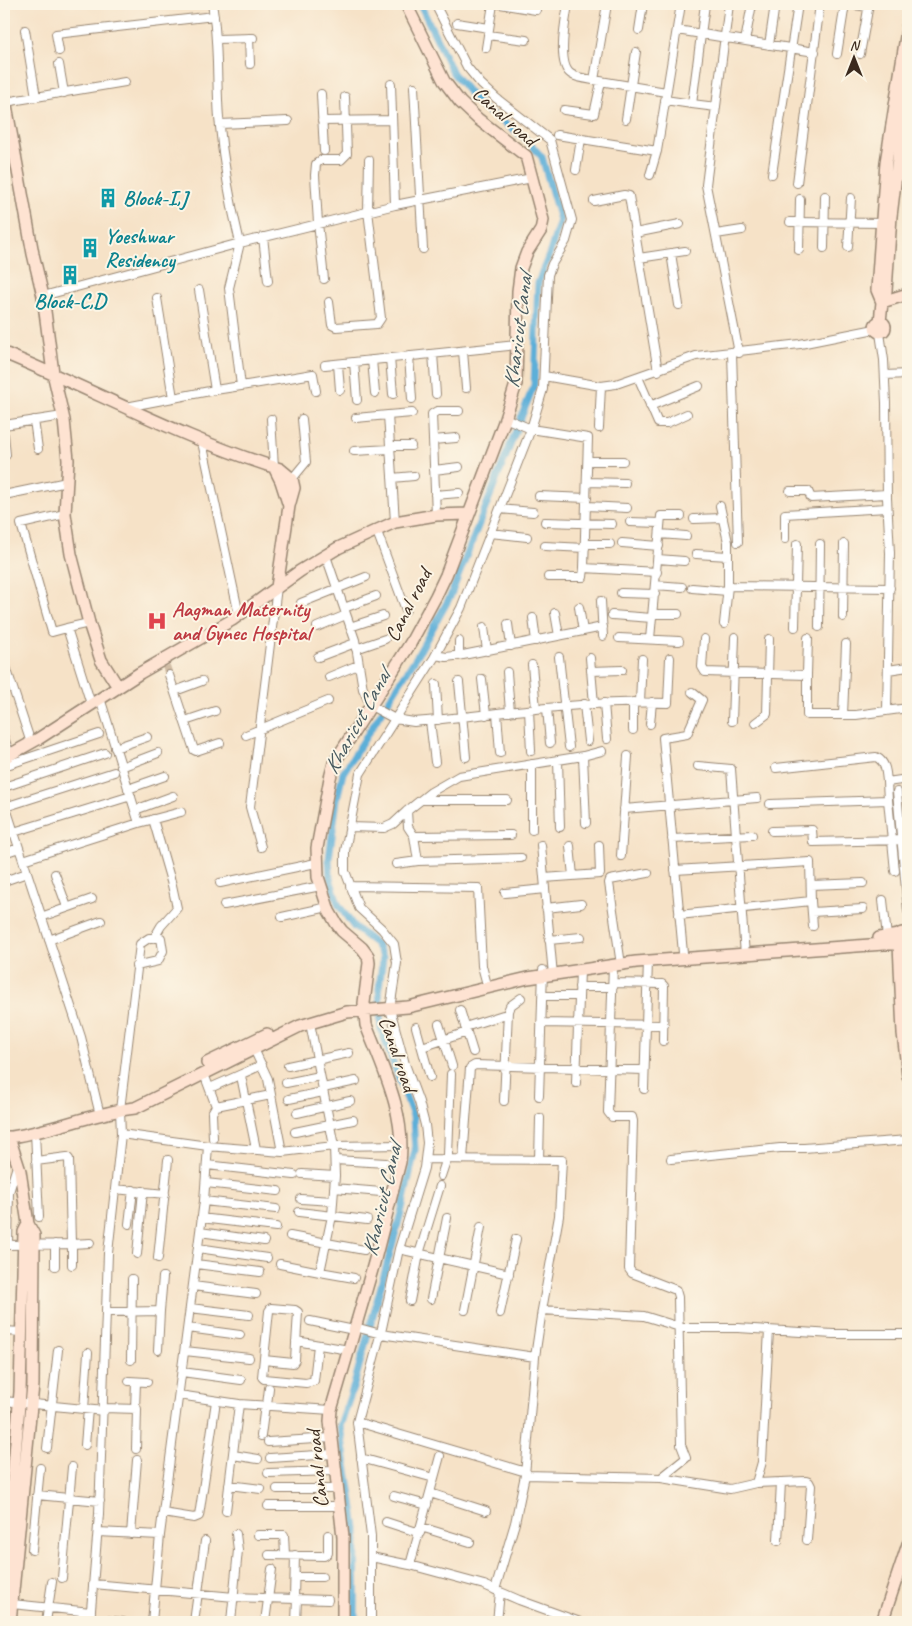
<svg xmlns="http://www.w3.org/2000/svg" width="912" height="1626" viewBox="0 0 912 1626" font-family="Caveat,sans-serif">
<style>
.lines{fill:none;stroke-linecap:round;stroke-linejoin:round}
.canal{stroke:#5dafd8;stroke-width:7}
.street-tunnel{stroke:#d1bda5;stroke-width:8;stroke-dasharray:8 4;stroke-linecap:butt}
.street-casing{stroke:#988672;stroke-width:10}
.secondary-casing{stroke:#988672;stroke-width:14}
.street{stroke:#fff;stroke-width:8}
.secondary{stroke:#fee3d2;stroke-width:11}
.labels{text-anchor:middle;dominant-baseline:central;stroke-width:4;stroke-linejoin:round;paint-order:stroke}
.street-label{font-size:21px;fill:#3b2a1e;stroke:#fcf5e5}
.culture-label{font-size:21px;font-weight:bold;fill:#0d838f;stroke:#fcf5e5;text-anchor:start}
.health-label{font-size:21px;font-weight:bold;fill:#be3a42;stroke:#fcf5e5;text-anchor:start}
.water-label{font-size:22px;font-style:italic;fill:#47595f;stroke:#fcf5e5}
</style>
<rect width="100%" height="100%" fill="#fcf5e5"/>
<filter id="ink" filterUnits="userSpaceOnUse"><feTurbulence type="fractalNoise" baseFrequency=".02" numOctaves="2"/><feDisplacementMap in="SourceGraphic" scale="10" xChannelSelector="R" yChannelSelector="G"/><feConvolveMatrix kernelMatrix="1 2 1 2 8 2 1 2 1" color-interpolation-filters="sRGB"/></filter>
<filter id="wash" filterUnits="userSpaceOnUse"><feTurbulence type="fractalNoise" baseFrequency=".0096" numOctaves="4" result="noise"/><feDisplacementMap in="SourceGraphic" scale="20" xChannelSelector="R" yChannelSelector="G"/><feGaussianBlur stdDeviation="1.12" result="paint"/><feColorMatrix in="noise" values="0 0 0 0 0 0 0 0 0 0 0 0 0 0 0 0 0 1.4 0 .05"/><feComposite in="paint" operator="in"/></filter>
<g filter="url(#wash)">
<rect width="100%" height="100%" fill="#f6e2c7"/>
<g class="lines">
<path class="canal" d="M355,1622L356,1528L340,1426L354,1385L402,1209L415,1150L413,1116L381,1030L379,988L383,957L376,944L354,927L338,904L330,878L329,859L337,799L343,773L417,656L450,597L534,385L538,283L550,252L560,220L542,157L524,137L480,106L453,73L420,4"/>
</g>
</g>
<g filter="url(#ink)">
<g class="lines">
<path class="street-tunnel" d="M166,666L169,675"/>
<defs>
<path id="street" d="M212,4C219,42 216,80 219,118C223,160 230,202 240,243L395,205L532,178
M500,4L536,10
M568,4C566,18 556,64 571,74C577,78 587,79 594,80
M607,4L594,80L666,92
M729,4L706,185L739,353
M848,4L868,7
M457,23L489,28
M639,30L643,4
M677,30L815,52
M488,35L526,40
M249,38L250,64
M217,39L253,38
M745,41L752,4
M769,45L775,4
M486,48L493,4
M59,51L56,34L214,16
M837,54L845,4
M860,54L869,4
M59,64L64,93
M391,84L395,205
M414,87L423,249
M321,94L324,151
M36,97L125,82
M665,100L692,104L705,4
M5,102L36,97L25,30
M692,104L716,107
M564,110L594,114L601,82
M626,119L636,52
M322,121L391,120
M220,124L288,121
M557,135L657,151
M576,170L581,139
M772,174L798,4
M650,175L657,151L681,4
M797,183L820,4
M594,201L624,195L629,196L658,371
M790,222L885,223
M635,233L680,224
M716,234L742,230
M263,237L268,281
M848,247L851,198
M824,248L825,196
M799,250L800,199
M671,253L679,305
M639,258L685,251
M324,279L318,223L315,175L316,164L321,160H341L347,154L345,97
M199,290L215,390
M43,296L240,243L229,288L241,386L215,390L126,407
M157,298L173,398
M329,302L332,325L336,327L377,324L381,318L368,211L369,160
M880,333L884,360L886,403L887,498L890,553L887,711
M463,351L466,388
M732,353L738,542
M433,354L436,394
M409,356L412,399
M390,358L393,394
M372,360L375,393
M354,362L357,400
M338,364L340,390
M325,365L517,345
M885,375L908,374
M544,376L601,386L616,384L696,356L800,344L875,329
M638,377L658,423H667L687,414
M241,386L313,374L316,391
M650,406L699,386
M388,415L412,413
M356,418L388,415L395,522
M505,418L531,429L588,438L584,568L657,572
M271,419L274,467
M34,420L38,449
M4,425L63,416
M599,428L601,386
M4,435L6,455
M433,440L456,438
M202,442L239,615
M390,446H411
M354,451L390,449
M588,461H623
M434,470L459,467
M392,478L414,476
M292,479L306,462L302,419
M587,482L625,483
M790,491H808L811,498L887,494
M4,495L67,482
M435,495L459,493
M539,496L587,498
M587,506L627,508
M720,506L728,542V586L724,624
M500,509L533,512
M65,514L21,524L52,632L67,628
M436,515L432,414L437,411H459
M694,519L723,518
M545,522L612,524
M630,522L660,523
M376,529L406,610
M490,533L527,537
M660,534L686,536
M785,539V514L887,508
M622,543L659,546
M585,544H610
M545,546L585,548
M696,554L728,556
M326,556L355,640L363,689L371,706L395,719L414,722C499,714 583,700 668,703L670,658
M658,559L684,561
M548,577H583L584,568
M655,585L682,587
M728,586L890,588
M692,588L727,591
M621,593L655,594
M601,601L603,636
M301,603L366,577
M579,607L583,631
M344,608L376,596
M555,613L559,636
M653,614H678
M612,615L652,618
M843,617L844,544
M533,618L536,641
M89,623L67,628L91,704
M508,624L511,646
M317,627L346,615
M350,627L383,616
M484,627L487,651
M795,627L797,544
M819,627L820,544
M619,638L679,641
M650,639L661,516H681
M704,639L702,667L705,672L807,675V715H856L908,708
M459,641V656
M356,649L385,639
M436,655L446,657L463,655L603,627
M318,657L355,643
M559,657L569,747
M590,658L594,704
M4,661L31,743
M532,665L536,709
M888,670L908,667
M591,671L622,670
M507,672L510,712
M169,675L194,750L196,751L220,743
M807,675L808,638
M329,677L358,665
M482,679L486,715
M459,682L466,757
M436,684L438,720
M175,691L202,681
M100,698L139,823
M633,702V730
M640,702L642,659
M604,703L607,739
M584,704L588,741
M547,708L550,743
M529,710L531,751
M497,713L500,753
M843,715L846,644
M185,721L215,711
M430,721L435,762
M732,721L735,637
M755,723L767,714L769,639
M650,724L652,702
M246,735L328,701
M4,738L10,755
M115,748L147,737
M583,756L586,823
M558,760L560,827
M532,764V830
M4,766L99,734
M698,766L731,769L745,955
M121,767L158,753
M776,768L876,757C886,762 886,772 887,782
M4,787L105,753
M128,789L165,776
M897,792L908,911
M421,800H507
M888,800L895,871
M4,802L81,1037L100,1115
M770,804L888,800L887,782L908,779
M5,807L114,772
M624,809L757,798
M135,810L173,796
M407,811L408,827L414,836
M153,819L172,885L177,908L161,926L154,938
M349,827L384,828L393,824L407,811L431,792L459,776L583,756L602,751
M772,831L812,830L813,842L900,840
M4,835L131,796
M511,835L414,836L418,861L521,858
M672,839L752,835
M541,845L553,975
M570,846L573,876
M261,847L250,807L277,587
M4,853L19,848
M621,856L628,756
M23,860L139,823L181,812
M396,864L418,861
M675,870L810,862L811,901
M55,874L67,907
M544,878L600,874L599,845
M4,881L27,873
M220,883L316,863
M811,885L863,883
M350,886L478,888L482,966L486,981
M505,893L545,889
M883,900L887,937
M224,905L321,886
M546,908L581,904
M812,912L863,909
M679,915L811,901L813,926
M41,917L92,899
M282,917L328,907
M49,940L101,921
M549,940L581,937
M683,953L663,738L687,734L702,700L692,692
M620,958L609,883L610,880L648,873
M613,983L662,984L664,986L663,1041
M579,987H613
M543,996H579
M460,1010L473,1052
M310,1023L334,1146L335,1176L332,1216L320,1272L354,1278
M541,1023L664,1025
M439,1024L452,1066
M416,1027L430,1077
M465,1027L503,1015
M422,1047L467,1032
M254,1049L268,1079L282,1152
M288,1066L349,1053
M204,1074L216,1106L212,1113L213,1138
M241,1076L256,1149
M286,1083L320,1076
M576,1083L580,970
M210,1088L262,1065
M323,1088L356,1081
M644,1089L648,961
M539,1096L543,970
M289,1099L323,1092
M504,1101L508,1011L510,1006L521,998
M216,1106L271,1095
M297,1113L350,1101
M35,1132L39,1217
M295,1132L353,1120
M208,1146L282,1152L334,1146L402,1145
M425,1159L562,1160L559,1216L542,1310
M463,1159L470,1068L475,1065L644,1070
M671,1159L780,1148H804L908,1140
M335,1160L386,1163
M539,1160L540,1118
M207,1165L294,1175
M17,1166L9,1192L8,1245L71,1244L69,1159L67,1157L36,1161
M302,1174L335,1176
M441,1176L448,1155L451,1074
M206,1183L278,1191
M334,1188L381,1192
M115,1189L165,1194
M301,1199L333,1201
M204,1201L276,1209
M299,1212L367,1220
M201,1218L276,1227
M129,1224L133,1190
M200,1232L264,1241
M290,1236L364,1250
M71,1244L90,1243
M198,1248L267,1258
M399,1249L509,1274
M137,1254L143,1191
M158,1258L168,1160
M196,1264L260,1272
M280,1264L320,1272
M72,1265V1244
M55,1266V1244
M193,1286L256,1294
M431,1299L447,1218
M410,1301L419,1254L440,1186
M190,1308L249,1315
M465,1310L481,1227
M160,1311L163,1277
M107,1312L160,1311L158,1350
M500,1313L516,1239
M310,1321L354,1330
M355,1327L381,1334L535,1357
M188,1328L240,1335
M4,1331L22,1332
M296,1341L349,1350
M185,1351L249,1358
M131,1360L132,1279
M264,1360L293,1363L295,1360L298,1312L295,1310L271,1308L269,1311L262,1377L264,1379L306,1383L314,1381L318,1345
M182,1372L241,1380
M129,1381L147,1382
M179,1395L239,1404L226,1511
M4,1401L104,1411
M239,1404L331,1410
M267,1405L269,1388
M104,1408L137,1409L136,1449
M84,1409L88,1353
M135,1409L136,1382
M357,1422L526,1472
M261,1436L265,1405
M268,1442L331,1438
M85,1445L88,1409
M47,1448L58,1350
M233,1455L258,1459
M270,1458L333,1454
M361,1458L434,1478L410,1565
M268,1473L335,1471
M525,1475L661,1478L686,1458L681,1445L678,1297L676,1290L632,1273L629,1269L633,1121L632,1117H612L608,1112L613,965
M434,1478L440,1456
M661,1478L730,1489L756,1483L762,1462L769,1330
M756,1483L806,1481L809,1482L811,1486L807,1540
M229,1485L261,1489
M277,1489H338
M430,1493L486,1511
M37,1495L100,1501
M394,1496L427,1505
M268,1506H340
M163,1513L194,1518L199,1516L216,1401
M386,1522L420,1533
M421,1527L470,1542
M98,1532L160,1535L204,1201L208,1146L121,1134
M131,1534L137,1460
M258,1535H284L285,1555
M778,1541L781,1482
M32,1550L40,1468
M269,1555L324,1556L328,1553V1535
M371,1557L410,1565L484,1585L519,1600L580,1622
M907,1570H908
M295,1577H322
M62,1578L72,1467
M94,1584L234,1597L328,1600
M495,1590L515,1523L525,1475L535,1357L542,1310L644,1316L683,1328H738L833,1334H908
M294,1599L295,1555
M12,1604L91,1612
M90,1619L123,1622
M296,1621H327
M46,1622L52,1582
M90,1622L99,1514L108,1253L121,1134L120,1110L140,944L149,938H161L163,951L158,961L136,966
M152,1622L160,1535
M194,1622L205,1541
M231,1622L238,1550L236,1534
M265,1622L272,1569
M296,1622L297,1599
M371,1622V1536L357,1422L382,1328L399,1249L424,1168L427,1143L425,1125L419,1102L405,1064L390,1009L397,963L394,944L382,929L359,908L345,871V851L360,774L434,658L461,608L531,429L543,389L548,275L552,264L566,241L572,220L550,140L496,98L481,84L467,67L435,4
M497,1622L500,1592"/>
<path id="secondary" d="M4,94L33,254L43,296L53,373L64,420L68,460L65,514L71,554L89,623L101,660L118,687
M882,302L877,290L886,162L908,24
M882,302L908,294
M875 327a5 5 0 1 1 10 0a5 5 0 1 1-10 0Z
M880,322L882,302L886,291L891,216L908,76
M4,353C96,391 185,440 280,469L292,479L294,488L289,506L277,587
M274,467L281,481L289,506
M4,758L38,739L140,673L232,620L300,571L338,548L395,522L436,515L468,514
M908,937L902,933C898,934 896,937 897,941L901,944L904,945L908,941
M879,938L899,935
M207,1063L267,1034
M9,1137L20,1171L28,1224L34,1235V1245L33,1385L10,1622
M4,1138C48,1133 90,1113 135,1108L300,1026L347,1012L408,1007L528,978L636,962L884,944H899L903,1033L908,1076
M4,1591L20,1392L24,1232L28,1224
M343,1622V1537L330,1421L331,1410L374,1263L400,1162C406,1114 383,1069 366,1025L364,1003L369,963L368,956L362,948L342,931L336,923L329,911L318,877L317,848L330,778L334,763L410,644L436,596L446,575L504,422L516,384L518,291L521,268L527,252L541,230L543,220L526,156L478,119L460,102L444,81L406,4
M882,1622L908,1544"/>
</defs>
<use href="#street" class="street-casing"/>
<use href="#secondary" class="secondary-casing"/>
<use href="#street" class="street"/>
<use href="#secondary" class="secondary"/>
</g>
</g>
<defs>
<symbol id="building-bare" viewBox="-9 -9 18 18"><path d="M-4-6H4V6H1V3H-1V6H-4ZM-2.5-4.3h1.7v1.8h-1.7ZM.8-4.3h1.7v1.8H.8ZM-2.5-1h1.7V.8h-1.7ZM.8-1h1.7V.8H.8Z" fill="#0f9aa8" stroke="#fcf5e5" stroke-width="2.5" paint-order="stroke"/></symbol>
<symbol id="hospital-bare" viewBox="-9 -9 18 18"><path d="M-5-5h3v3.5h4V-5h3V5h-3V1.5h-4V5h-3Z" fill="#e0444e" stroke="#fcf5e5" stroke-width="2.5" paint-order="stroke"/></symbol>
</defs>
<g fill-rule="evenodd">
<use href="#building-bare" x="94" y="184" width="28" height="28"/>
<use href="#building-bare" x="76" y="234" width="28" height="28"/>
<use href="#building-bare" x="56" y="261" width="28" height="28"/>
<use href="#hospital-bare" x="143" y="607" width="28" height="28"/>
</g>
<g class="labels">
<g class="street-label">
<text transform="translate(505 116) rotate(42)">Canal road</text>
<text transform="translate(408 605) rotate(-63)">Canal road</text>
<text transform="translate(398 1054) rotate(71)">Canal road</text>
<text transform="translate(317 1469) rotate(-96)">Canal road</text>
</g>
<g class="culture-label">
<text x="123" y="198">Block-I,J</text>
<text x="105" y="236">Yoeshwar<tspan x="105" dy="24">Residency</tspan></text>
<text x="70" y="301" text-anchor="middle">Block-C,D</text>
</g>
<g class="health-label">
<text x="172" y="609">Aagman Maternity<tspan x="172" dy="24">and Gynec Hospital</tspan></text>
</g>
<g class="water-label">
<text transform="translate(518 331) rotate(-83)">Kharicut Canal</text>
<text transform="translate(357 722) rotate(-61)">Kharicut Canal</text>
<text transform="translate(382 1200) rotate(-77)">Kharicut Canal</text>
</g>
</g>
<rect width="912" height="1626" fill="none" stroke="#fcf5e5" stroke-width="20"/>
<g transform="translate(854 58)" stroke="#fcf5e5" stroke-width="4" paint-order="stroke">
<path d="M0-4L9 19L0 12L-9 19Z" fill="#3b2a1e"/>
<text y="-8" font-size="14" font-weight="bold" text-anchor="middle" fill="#3b2a1e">N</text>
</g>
</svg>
